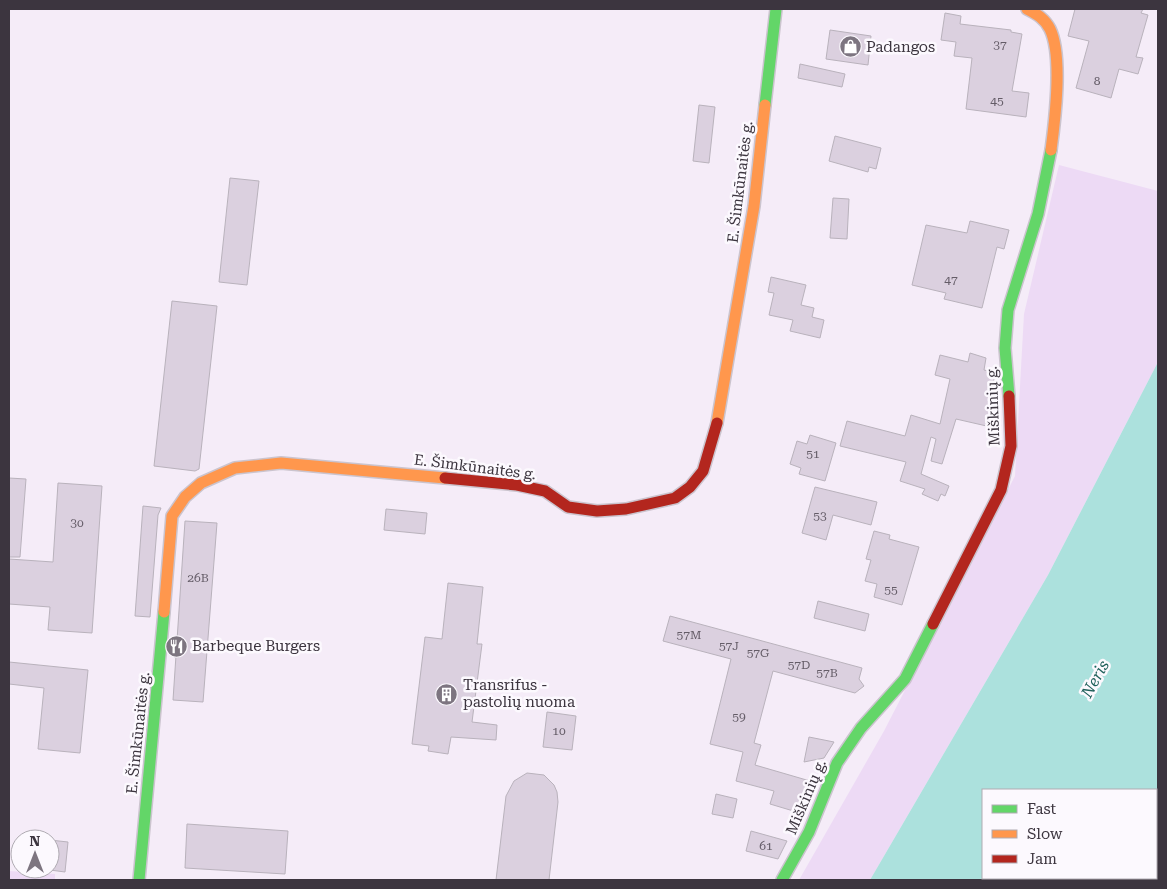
<svg xmlns="http://www.w3.org/2000/svg" width="1167" height="889" viewBox="0 0 1167 889" font-family="'Roboto Serif',serif">
<style>
.green{fill:#eddaf5}
.water{fill:#ace1dd}
.building{fill:#dbd0df;stroke:#b9b2bc}
.lines{fill:none;stroke-linecap:round;stroke-linejoin:round}
.fast-casing{stroke:#cbc4ce;stroke-width:14}
.slow-casing{stroke:#cbc4ce;stroke-width:14}
.jam-casing{stroke:#cbc4ce;stroke-width:14}
.fast{stroke:#63d668;stroke-width:11}
.slow{stroke:#ff974d;stroke-width:11}
.jam{stroke:#b3261e;stroke-width:11}
.labels{text-anchor:middle;dominant-baseline:central;stroke-width:5;stroke-linejoin:round;paint-order:stroke}
.number-label{font-size:12px;fill:#645c67}
.poi-label{font-size:15px;fill:#3c353f;stroke:#fcf9fe;text-anchor:start}
.street-label{font-size:15px;fill:#3c353f;stroke:#fcf9fe}
.water-label{font-size:16px;font-style:italic;fill:#20615b;stroke:#fcf9fe}
</style>
<rect width="100%" height="100%" fill="#f5ecf8"/>
<path class="green" d="M1059,165L1158,191V362L1048,575L870,880H799L884,731L1015,476L1024,314Z
M1158,814V880H1124L1125,878H1156V819Z
M9,871L55,874V880H9Z"/>
<path class="water" d="M1158,362V814L1156,819V790H983V878H1125L1124,880H870L1048,575Z"/>
<path class="building" d="M1075,9H1143L1141,13L1148,15L1136,57L1143,58L1138,74L1119,69L1111,98L1076,88L1089,41L1068,36Z
M945,13L961,16L960,24L1011,30V32L1022,34L1012,91L1029,93L1026,117L966,109L972,58L954,56L956,42L941,40Z
M830,30L871,36L868,65L826,59Z
M800,64L845,74L842,87L798,78Z
M699,105L715,107L709,163L693,161Z
M835,136L881,148L876,169L869,167L868,172L829,161Z
M230,178L259,181L247,285L219,282Z
M833,198L849,199L847,239L830,238Z
M970,221L1009,230L1004,249L997,247L982,308L944,299L946,293L912,285L926,225L967,233Z
M771,277L806,285L801,305L814,308L812,317L824,320L820,338L790,331L793,320L769,315L774,293L768,292Z
M172,301L217,306L199,469L195,471L154,466Z
M970,353L986,358L984,370L993,372L994,381L988,406L996,408L991,427L956,419L942,464L931,461L936,439L931,437L921,474L949,486L945,496L941,494L938,501L922,494L925,489L900,481L906,462L840,446L847,421L905,436L911,415L940,424L950,379L935,375L940,355L968,362Z
M810,435L836,443L825,481L799,474L801,468L790,464L797,441L807,444Z
M9,478L26,479L20,557H9Z
M58,483L102,486L92,633L48,630L50,607L9,604V559L53,562Z
M815,487L877,502L871,525L833,515L826,540L802,533Z
M143,506L161,508L158,515L150,617L135,616Z
M386,509L427,513L425,534L384,530Z
M185,521L217,523L203,702L173,700Z
M874,531L890,535L889,539L919,547L902,605L874,597L877,584L865,581L871,560L866,559Z
M448,583L483,587L477,644H482L472,722L497,725L496,740L451,737L448,754L428,751L429,746L412,744L425,637L442,639Z
M818,601L869,614L865,631L814,618Z
M670,616L862,668L859,679L864,686L855,693L773,671L754,743L761,745L755,765L810,781L800,813L770,804L774,791L736,781L743,752L710,744L731,659L663,641Z
M9,662L88,670L80,753L38,749L44,688L9,684Z
M547,712L576,716L572,750L543,747Z
M809,737L834,742L824,758L804,762Z
M527,773L544,775L554,785L557,792L558,802L549,880H496L506,796L514,781Z
M716,794L737,799L733,818L712,814Z
M187,824L288,831L285,874L185,868Z
M751,831L787,841L778,859L746,851Z
M50,840L68,842L65,872L50,870Z"/>
<g class="lines">
<defs>
<path id="fast" d="M765,105L776,9
M1009,396L1005,348L1008,310L1038,214L1051,150
M139,880L164,612
M782,880L809,832L837,763L861,728L905,679L933,624"/>
<path id="slow" d="M1027,9C1037,14 1045,19 1050,29C1063,56 1055,120 1051,150
M717,423L754,206L765,105
M164,612L172,516L185,497L201,483L235,468L281,463L445,478"/>
<path id="jam" d="M445,478L517,485L545,491L568,507L597,511L626,509L675,498L690,487L703,471L717,423
M933,624L1001,490L1011,446L1009,396"/>
</defs>
<use href="#fast" class="fast-casing"/>
<use href="#slow" class="slow-casing"/>
<use href="#jam" class="jam-casing"/>
<use href="#fast" class="fast"/>
<use href="#slow" class="slow"/>
<use href="#jam" class="jam"/>
</g>
<defs>
<symbol id="shop-disc" viewBox="-11 -11 22 22"><circle r="9.5" fill="#7d7580" stroke="#fcf9fe"/><path d="M-5-2.5h2.3a2.7 3.5 0 0 1 5.4 0H5L5.5 6h-11ZM-1.5-2.5h3a1.5 2.3 0 0 0-3 0Z" fill="#fff"/></symbol>
<symbol id="restaurant-disc" viewBox="-11 -11 22 22"><circle r="9.5" fill="#7d7580" stroke="#fcf9fe"/><path d="M-5-6h1v4h1v-4h1v4h1v-4h1v5L-1.5 .5V6h-2V.5L-5-1ZM5-6V6H3V1.5H1.5Q1.5-4 5-6Z" fill="#fff"/></symbol>
<symbol id="building-disc" viewBox="-11 -11 22 22"><circle r="9.5" fill="#7d7580" stroke="#fcf9fe"/><path d="M-4-6H4V6H1V3H-1V6H-4ZM-2.5-4.3h1.7v1.8h-1.7ZM.8-4.3h1.7v1.8H.8ZM-2.5-1h1.7V.8h-1.7ZM.8-1h1.7V.8H.8Z" fill="#fff"/></symbol>
</defs>
<g fill-rule="evenodd">
<use href="#shop-disc" x="838" y="34" width="25" height="25"/>
<use href="#restaurant-disc" x="164" y="634" width="25" height="25"/>
<use href="#building-disc" x="434" y="682" width="25" height="25"/>
</g>
<g class="labels">
<g class="number-label">
<text x="1000" y="45">37</text>
<text x="1097" y="81">8</text>
<text x="997" y="101">45</text>
<text x="951" y="280">47</text>
<text x="813" y="454">51</text>
<text x="820" y="516">53</text>
<text x="77" y="523">30</text>
<text x="198" y="578">26B</text>
<text x="891" y="590">55</text>
<text x="689" y="635">57M</text>
<text x="729" y="646">57J</text>
<text x="758" y="653">57G</text>
<text x="799" y="665">57D</text>
<text x="827" y="673">57B</text>
<text x="739" y="717">59</text>
<text x="559" y="731">10</text>
<text x="766" y="846">61</text>
</g>
<g class="poi-label">
<text x="866" y="47">Padangos</text>
<text x="192" y="646">Barbeque Burgers</text>
<text x="463" y="685">Transrifus -<tspan x="463" dy="17">pastolių nuoma</tspan></text>
</g>
<g class="street-label">
<text transform="translate(740 182) rotate(-83)">E. Šimkūnaitės g.</text>
<text transform="translate(993 406) rotate(-92)">Miškinių g.</text>
<text transform="translate(475 467) rotate(7)">E. Šimkūnaitės g.</text>
<text transform="translate(138 733) rotate(-84)">E. Šimkūnaitės g.</text>
<text transform="translate(806 797) rotate(-67)">Miškinių g.</text>
</g>
<g class="water-label">
<text transform="translate(1095 679) rotate(-61)">Neris</text>
</g>
</g>
<rect width="1167" height="889" fill="none" stroke="#3c353f" stroke-width="20"/>
<rect x="982" y="789" width="175" height="90" fill="#fcf9fe" stroke="#afabb2"/>
<rect x="992" y="805" width="25" height="8" fill="#63d668" stroke="#afabb2"/>
<text x="1027" y="814" font-size="15" fill="#3c353f">Fast</text>
<rect x="992" y="830" width="25" height="8" fill="#ff974d" stroke="#afabb2"/>
<text x="1027" y="839" font-size="15" fill="#3c353f">Slow</text>
<rect x="992" y="855" width="25" height="8" fill="#b3261e" stroke="#afabb2"/>
<text x="1027" y="864" font-size="15" fill="#3c353f">Jam</text>
<g transform="translate(35 854)"><circle r="24" fill="#fcf9fe" stroke="#afabb2"/>
<path d="M0-4L9 19L0 12L-9 19Z" fill="#7d7580"/>
<text y="-8" font-size="14" font-weight="bold" text-anchor="middle" fill="#3c353f">N</text>
</g>
</svg>
